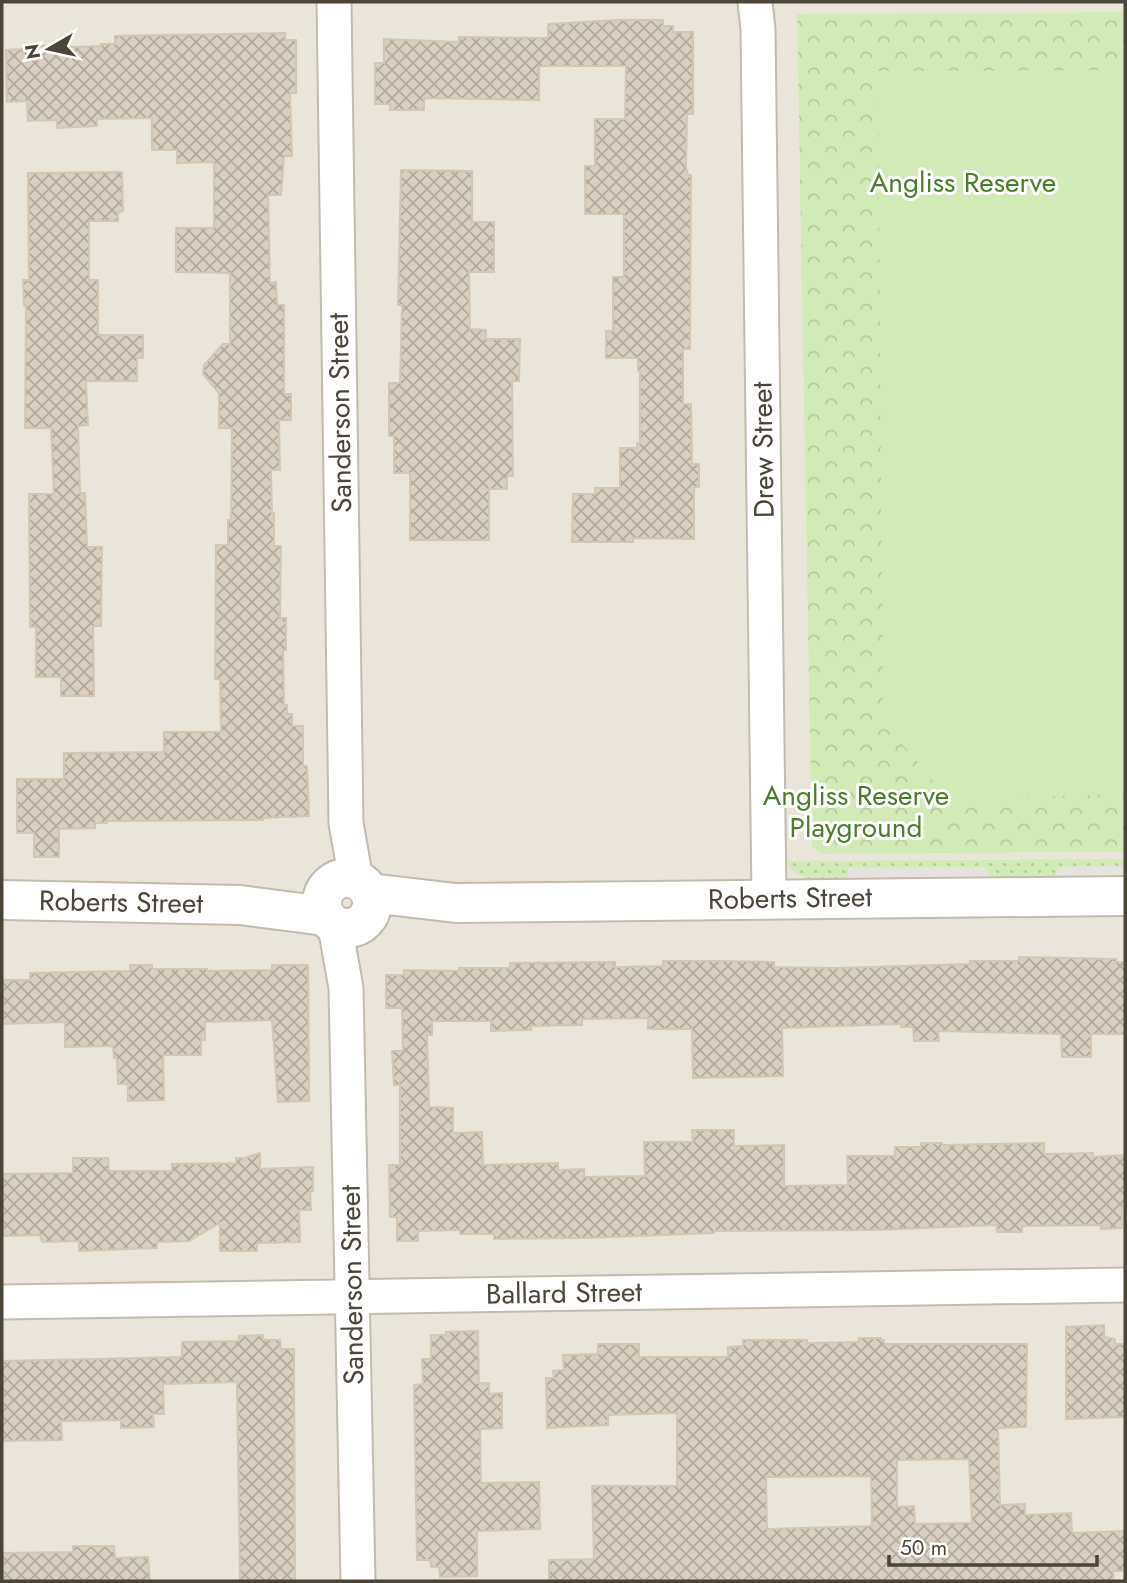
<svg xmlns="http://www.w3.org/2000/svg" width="1127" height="1583" viewBox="0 0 1127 1583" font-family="Jost,sans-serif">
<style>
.residential{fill:#eae5da}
.grass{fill:url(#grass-dots)}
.park{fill:url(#park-crowns)}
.pitch{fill:#d2eab5}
.parking{fill:#e5e3e0}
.building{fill:url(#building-cross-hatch);stroke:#d3c7b4;stroke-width:2;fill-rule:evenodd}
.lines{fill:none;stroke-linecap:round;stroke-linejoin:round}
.minor-casing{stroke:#c2bbae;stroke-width:37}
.tertiary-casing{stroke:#c2bbae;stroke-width:42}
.minor{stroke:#fff;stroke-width:33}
.tertiary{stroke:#fff;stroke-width:38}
.labels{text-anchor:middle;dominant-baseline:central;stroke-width:6;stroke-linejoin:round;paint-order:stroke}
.park-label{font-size:28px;fill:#4a7f2a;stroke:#fff}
.street-label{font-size:28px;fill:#4b4439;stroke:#fff}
</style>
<defs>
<pattern id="grass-dots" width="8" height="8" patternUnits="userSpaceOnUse" patternTransform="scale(1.75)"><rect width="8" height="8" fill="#d2eab5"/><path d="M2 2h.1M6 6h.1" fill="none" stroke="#b6ca9c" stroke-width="1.8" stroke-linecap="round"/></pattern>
<pattern id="park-crowns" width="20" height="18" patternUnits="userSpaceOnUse" patternTransform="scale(1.75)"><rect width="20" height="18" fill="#d2eab5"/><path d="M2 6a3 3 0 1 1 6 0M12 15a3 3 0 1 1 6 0" fill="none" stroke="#b6ca9c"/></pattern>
<pattern id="building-cross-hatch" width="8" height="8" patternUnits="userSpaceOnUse" patternTransform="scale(1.75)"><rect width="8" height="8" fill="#d8cfc1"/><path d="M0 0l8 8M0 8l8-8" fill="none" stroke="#b1aa9e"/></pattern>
</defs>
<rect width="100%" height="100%" fill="#f6f3ec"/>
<path class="residential" d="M2,2H1125V12L797,15L821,854L1125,852V1581H2Z"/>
<path class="grass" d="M1125,859V866L1059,867L1055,877H990L986,867L848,868V879C826,878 797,885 786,861Z"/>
<path class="park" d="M1125,12V852L821,854L812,846L797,14Z"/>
<path class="pitch" d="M1125,70V794L950,800L883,722L878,71Z"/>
<path class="parking" d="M1125,866V877H1055L1059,867Z
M986,867L990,877L848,879V868Z"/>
<path class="building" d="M618,20H663V26H673V32H693V114H687L686,167L688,175H691L690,349H683V404H691L692,464H699V487H694V539L633,538V542H572L573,494H595V488H620V448H637V443H640V371H638V358H606V331H613V277H624V214H585V166H595V119H625L626,66H539V100L424,98V110H390V104H375V63H384V39L459,42V37L548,38V24Z
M285,33V40H296V93H290L292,156H284L281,195H268L270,283L276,282L277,305H284V394H291V420H279L280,470H271L272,513H274V546H281L280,618H286V650H283L284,705H287V714H292V726H303V766H307L309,816L263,818V820L107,821V823H95V828L59,829V857H34V833H17V779H64V753L164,752V732H221L220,679H215L216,545H228V520H231L232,428H219V393L203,374L204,365L223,344H230V273L176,272V228H214V162L177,163V150H152V118L97,119V126L57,128V120L28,121L27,101L7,102L6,50L23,49V46H45V48L101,46V44H115V36Z
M401,170L472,171V222H494V272H469L470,329L486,330V339H520L519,381H512L513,476H507V489H489V540H410V473H394V436H389V383H400L402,305H398Z
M122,172L123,211L118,213V221H89V280H98V335H143V358H137V381H86L88,425L78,426L80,493H85L87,547H102L101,626H93L94,696H61V677H36V627H30L29,494H54L51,428H25L26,306H24L23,280H29L28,173Z
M1019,957L1116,959V962H1125V1034H1091V1057H1062L1061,1034L938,1031L939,1041H914L913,1027H901V1024L782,1028L783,1076L693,1078L692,1029H648V1018L582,1019V1025L531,1026V1030L491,1031V1021H432V1035H427L429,1107L453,1108V1133L482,1132L483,1165L558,1163V1170L584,1169V1177L645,1176L644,1142H693L692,1130H734V1146L784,1145V1186L848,1185L847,1156H895V1147H921V1143H942V1145L1044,1143V1154L1093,1153V1157L1125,1155V1207H1122V1228L1101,1229V1225L1022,1226V1232H997V1225L873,1230L714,1231V1233L586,1238L494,1239V1234H460V1230L418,1231V1241H397V1217H390L389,1165H400V1085H394L392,1051H403L402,1008H386V975H404V970L459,971V968H510V963L615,962V967L663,966V961H721L774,962V967L835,968L970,964V961H1019Z
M130,965H152V969H207V971L272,970V965H308L309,1101L278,1102L272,1020L205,1022V1040H201V1055H163L164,1100L128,1101V1084H118L117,1058H114L113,1046L65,1047V1022L2,1024V980H30V973L130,971Z
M260,1153V1169L313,1167V1191H310L311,1210H299L300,1242L257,1243V1251H220V1223L189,1241L157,1242V1248L79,1251V1241L42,1242L40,1235L2,1236V1174L73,1173V1158H108L109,1171H172V1164L236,1163V1158H245Z
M1104,1325V1337L1115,1339V1344H1125V1417L1066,1419V1327Z
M478,1331L479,1383H489V1394L502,1393V1428L480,1429L481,1483L539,1482L540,1529L477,1531V1576L440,1577L439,1567H431L430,1560H417L414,1385L423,1384L422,1359H431V1335H446V1332Z
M263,1335V1340H280L281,1349H294L295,1581H240L237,1382L163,1384L164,1414H153L154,1427L121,1428V1420L61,1421L62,1440L2,1441V1361L182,1357V1342L239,1341V1336Z
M859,1338H881V1340H884V1344H1027L1026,1427L998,1428L1000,1505L1025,1504V1515L1071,1513L1072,1533L1125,1531V1571H1113L1114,1581H549V1560L594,1559L592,1486H677V1413L608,1415V1425L547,1428L546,1378H554L553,1371L564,1370L563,1355L598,1354V1344H639V1357H728V1347L743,1346V1340H807V1343L857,1342H859ZM969,1459L972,1523L915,1524L914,1506L897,1507V1460ZM871,1476L872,1526L767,1529L766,1477Z
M73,1546H114L115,1558L148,1557L150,1581H2V1553L73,1552Z"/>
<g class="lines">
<defs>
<path id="minor" d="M334,2L346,823L356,880
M755,2L758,29L769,898
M335,926L346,988L358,1581
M2,1302L1125,1285"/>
<path id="tertiary" d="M322 903a25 25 0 1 1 50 0a25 25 0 1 1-50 0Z
M370,893L456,903L1125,896
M2,900L240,905L325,916"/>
</defs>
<use href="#minor" class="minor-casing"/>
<use href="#tertiary" class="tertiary-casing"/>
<use href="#minor" class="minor"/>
<use href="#tertiary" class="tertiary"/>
</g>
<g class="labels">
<g class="park-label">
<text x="963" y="182">Angliss Reserve</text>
<text x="856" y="795">Angliss Reserve<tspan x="856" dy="32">Playground</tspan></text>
</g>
<g class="street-label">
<text transform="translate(340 413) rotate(-91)">Sanderson Street</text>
<text transform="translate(763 450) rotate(-91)">Drew Street</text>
<text transform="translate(790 898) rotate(-1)">Roberts Street</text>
<text transform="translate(121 902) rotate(1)">Roberts Street</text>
<text transform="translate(352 1285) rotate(-91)">Sanderson Street</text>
<text transform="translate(564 1293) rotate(-1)">Ballard Street</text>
</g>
</g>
<rect width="1127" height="1583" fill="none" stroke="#4b4439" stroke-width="7"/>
<g transform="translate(49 49) rotate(261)" stroke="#ffffff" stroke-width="5" paint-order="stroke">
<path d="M0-5L12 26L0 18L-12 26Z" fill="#4b4439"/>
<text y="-10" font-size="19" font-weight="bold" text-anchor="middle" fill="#4b4439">N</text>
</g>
<path d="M889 1555v10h208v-10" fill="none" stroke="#4b4439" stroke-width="3.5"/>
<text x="900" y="1555" font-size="21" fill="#4b4439" stroke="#ffffff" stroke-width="5" paint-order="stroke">50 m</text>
</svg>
